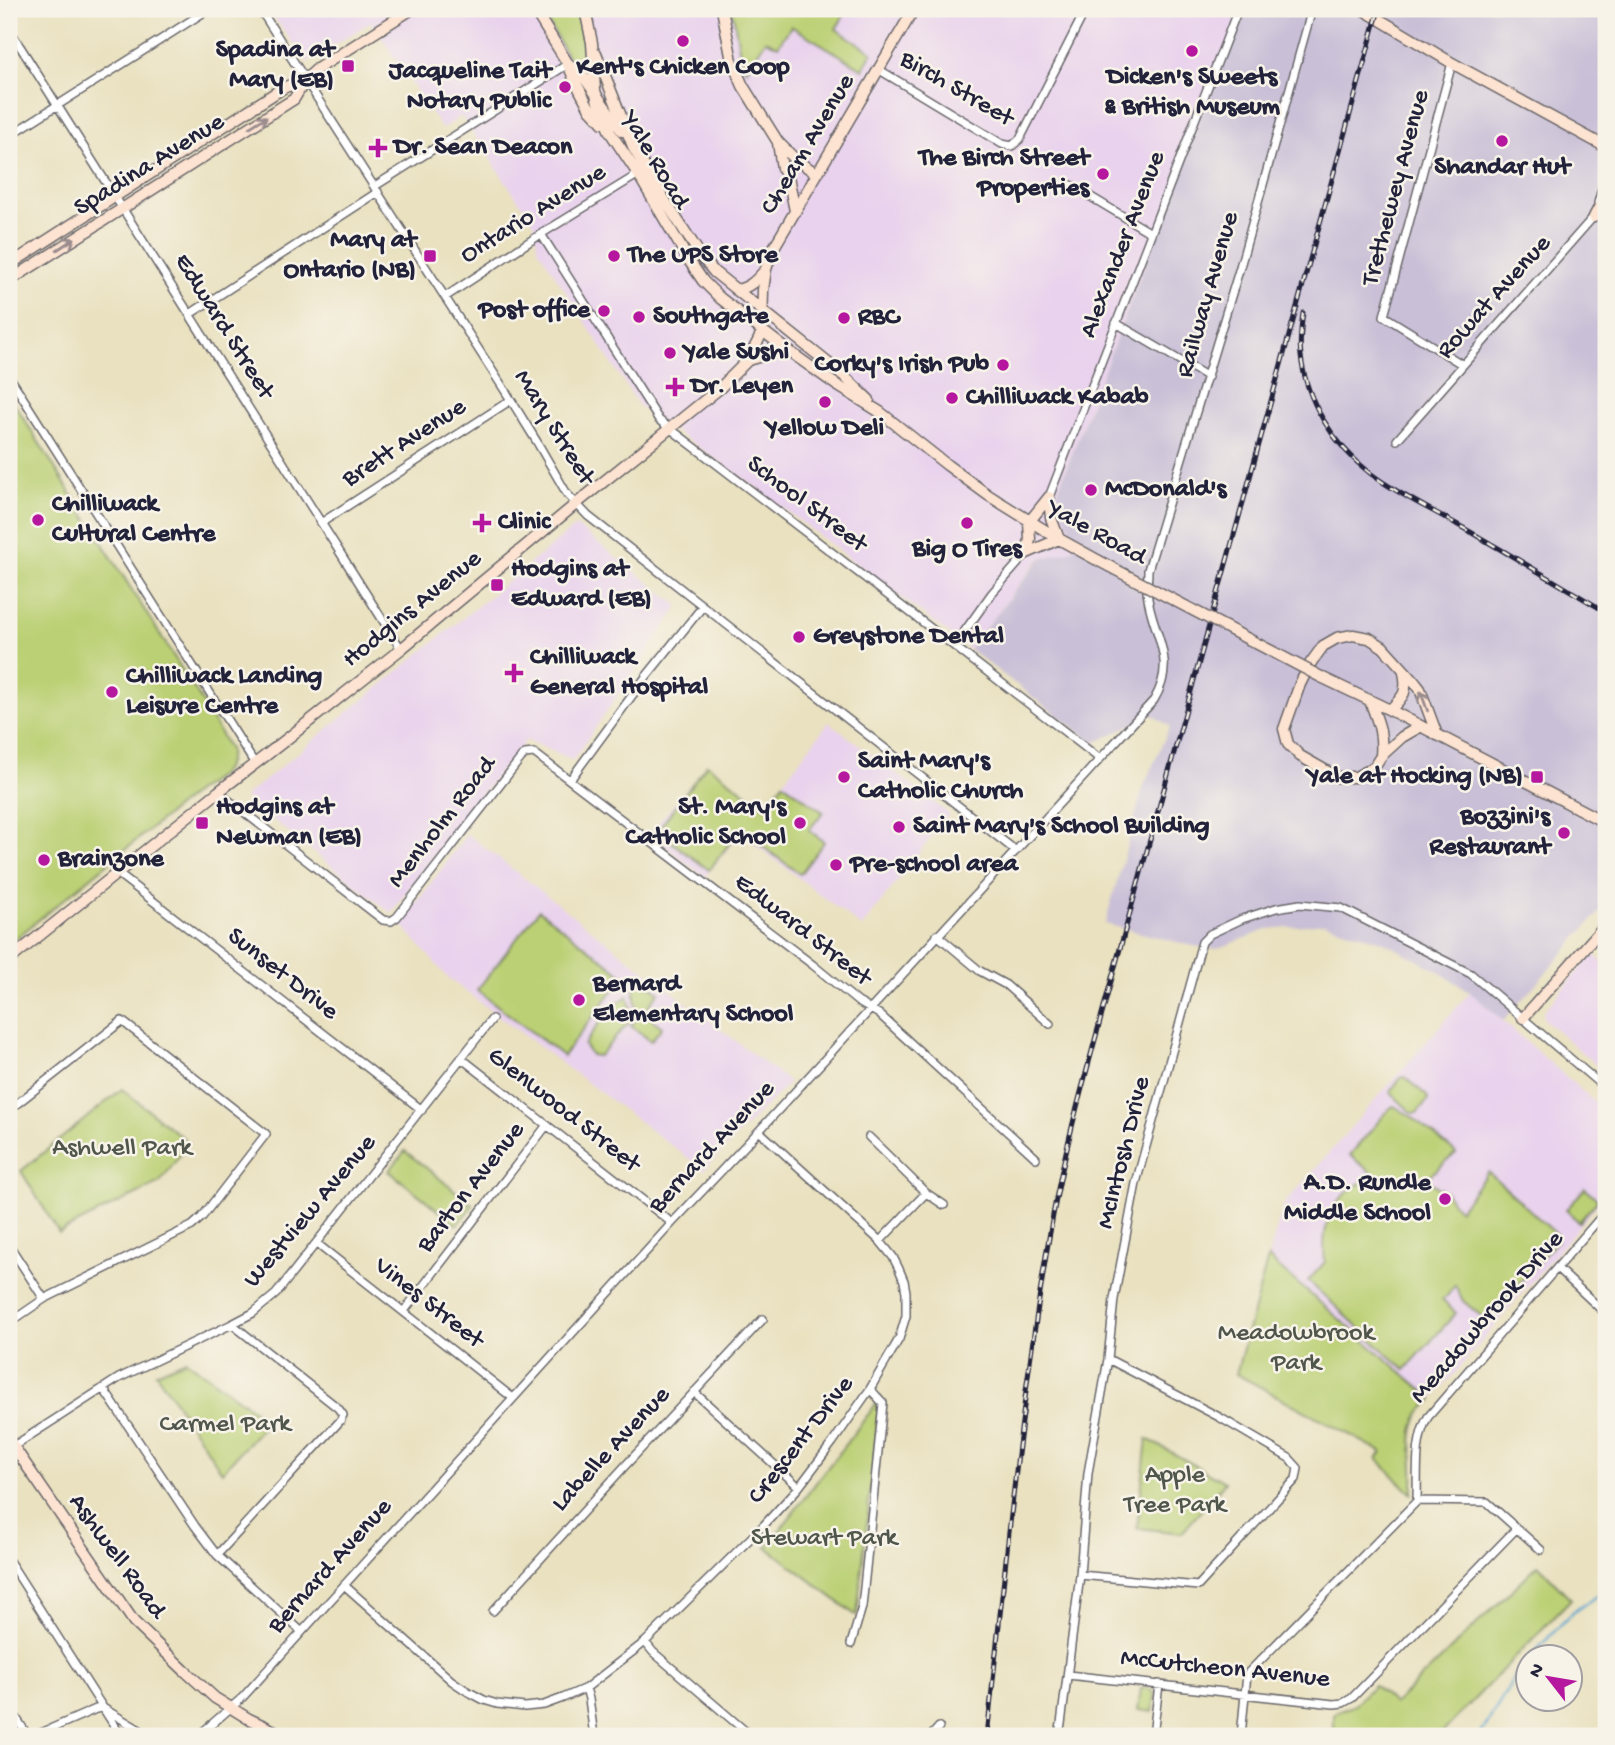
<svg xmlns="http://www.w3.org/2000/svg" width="1615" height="1745" viewBox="0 0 1615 1745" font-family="'Gochi Hand',sans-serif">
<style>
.built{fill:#e9d2ed}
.industrial{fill:#c9bfd7}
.green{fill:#bbd074;stroke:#6e7958;stroke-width:2}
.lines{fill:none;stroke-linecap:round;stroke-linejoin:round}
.stream{stroke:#55a2ce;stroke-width:2.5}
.street-casing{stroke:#686569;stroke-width:10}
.secondary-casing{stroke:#686569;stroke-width:13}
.street{stroke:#fff;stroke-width:7}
.secondary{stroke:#fde3d1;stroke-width:10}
.rail-casing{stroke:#22223b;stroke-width:5}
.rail{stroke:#f7f3e8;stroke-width:2.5;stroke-dasharray:8;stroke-linecap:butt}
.secondary-bridge-casing{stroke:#686569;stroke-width:13;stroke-linecap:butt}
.secondary-bridge{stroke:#fde3d1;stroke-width:10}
.oneway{stroke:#9a8c8e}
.poi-dot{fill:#b5179e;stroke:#f7f3e8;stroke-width:2.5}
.labels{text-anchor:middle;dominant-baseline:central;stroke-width:5;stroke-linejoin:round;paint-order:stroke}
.poi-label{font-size:26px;font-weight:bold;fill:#22223b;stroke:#f7f3e8;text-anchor:start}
.street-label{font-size:26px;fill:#22223b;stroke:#f7f3e8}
.park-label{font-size:26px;fill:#50564c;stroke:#f7f3e8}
</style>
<rect width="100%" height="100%" fill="#f7f3e8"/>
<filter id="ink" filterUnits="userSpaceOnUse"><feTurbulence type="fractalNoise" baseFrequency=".0143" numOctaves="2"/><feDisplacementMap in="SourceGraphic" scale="14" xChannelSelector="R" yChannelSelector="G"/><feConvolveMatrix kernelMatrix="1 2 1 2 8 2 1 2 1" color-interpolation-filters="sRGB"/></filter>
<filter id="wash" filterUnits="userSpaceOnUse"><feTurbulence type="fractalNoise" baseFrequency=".00686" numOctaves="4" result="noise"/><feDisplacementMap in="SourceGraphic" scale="28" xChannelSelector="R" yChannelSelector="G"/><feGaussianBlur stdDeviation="1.57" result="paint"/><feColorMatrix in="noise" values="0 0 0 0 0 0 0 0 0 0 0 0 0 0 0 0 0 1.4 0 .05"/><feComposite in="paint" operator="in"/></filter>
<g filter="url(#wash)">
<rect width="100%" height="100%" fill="#e9e1bf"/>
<path class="built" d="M268,9H1243L1055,497L1076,539L1073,551L1039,559L969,649L747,481L639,406L538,248L534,223L461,116L442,129L371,22L307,62Z
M576,526L679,606L573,760L526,740L456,826L391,913L244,797Z
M829,722L949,814L862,927L740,833L705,877L649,834L707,765L765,805Z
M467,834L789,1082L704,1170L449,979L401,924Z
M1593,954L1606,966V1074L1544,1019L1543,1012Z
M1470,992L1606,1112V1194L1433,1399L1268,1258L1284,1204Z"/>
<path class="industrial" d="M1243,9H1606V905L1503,1021L1470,992L1436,970L1382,941L1324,923L1269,929L1217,949L1193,946L1105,924L1143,788L1170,726L1152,715L1094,743L969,649L1040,559L1073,550L1076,539L1055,498Z"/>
<path class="green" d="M541,9H575L588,54L587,76L570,61Z
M732,9H848L836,29L872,52L863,69L791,26L778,46L766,40L746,71L740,54Z
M9,395L200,698L229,749C232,770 214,781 198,790L9,944Z
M707,764L765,807L783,783L823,812L809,830L824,842L800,874L740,830L709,870L657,831Z
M539,910L624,976L563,1056L477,990Z
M640,978L659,992L644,1013L662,1027L651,1041L631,1026L637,1018L634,987Z
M628,996L633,1018L599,1056L591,1055L584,1045L609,1009Z
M1405,1077L1427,1096L1428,1100L1417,1113H1412L1391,1093V1090L1401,1078Z
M122,1089L189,1143L160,1182L59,1233L21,1171Z
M1394,1106L1412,1117L1456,1153L1426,1179L1445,1192L1459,1210L1488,1172L1556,1234L1557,1241L1486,1320L1463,1301L1455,1285L1447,1296L1442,1300L1456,1313L1405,1370L1308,1281L1325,1262C1320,1219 1334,1193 1375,1176L1350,1155L1390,1108Z
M405,1151L473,1205L457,1225L389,1171Z
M1585,1188L1598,1200L1579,1222L1566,1210Z
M1268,1258L1433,1399C1428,1404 1421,1410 1418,1416C1406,1439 1417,1470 1412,1494L1377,1459L1382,1452L1236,1374Z
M186,1360L268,1421L222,1472L156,1373Z
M880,1399L857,1616L767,1547Z
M1147,1439L1225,1482L1182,1533L1137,1528Z
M1538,1565L1571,1599L1439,1736H1334V1713L1353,1706L1374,1685L1394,1704Z
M1141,1688L1152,1689L1155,1696L1153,1712L1138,1710Z"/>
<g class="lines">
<path class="stream" d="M1529,1658L1572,1613L1606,1589
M1480,1736L1521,1666L1528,1659"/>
</g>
</g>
<g filter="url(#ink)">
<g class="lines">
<defs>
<path id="street" d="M260,9L511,400L537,442L567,494L588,516L1016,851
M9,29L401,649
M1452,63L1384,316L1463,365
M878,69L1002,144L1012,146L1020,139L1086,9
M9,136L209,9
M1071,185L1151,233
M375,186L568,64
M1598,203L1606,174
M541,234L659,420L954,646L1100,759
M445,297L541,234L642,172
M190,314L378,192
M1116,323L1208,377
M9,376L255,764
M1397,440L1595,215
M1049,497L1238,9
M321,523L511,400
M954,646L992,593L1027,553
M570,780L645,678L703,606
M218,792L383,920L391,921L397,917L521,758L525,754L534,753L813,965L858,1002L879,1014L1036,1158
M117,873L422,1110
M937,935L980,971L1006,985L1050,1024
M461,1058L672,1223
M9,1110L122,1021L266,1134L202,1217L192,1226L44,1299L9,1323
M869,1137L926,1193L944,1205
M880,1241L926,1193
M316,1243L513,1398
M9,1245L44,1299
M1557,1268L1606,1314
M404,1311L547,1125
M103,1388L195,1526L217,1555L301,1631
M694,1392L799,1487
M9,1449L119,1378L232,1324L253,1313L276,1294L492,1019
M1417,1501L1487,1502L1541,1550
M217,1555L340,1421L343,1415L338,1408L232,1324
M9,1561L121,1736
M1080,1575L1198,1586L1296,1479L1298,1468L1289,1458L1219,1417L1108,1359
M344,1585L452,1681L467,1691L484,1700L497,1704L525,1707L544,1705L563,1698L586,1688L645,1642L764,1525L799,1487L833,1442L870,1389L899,1339L906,1316V1292L904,1281L899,1269L893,1257L880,1241L759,1131
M493,1611L624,1467L763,1319
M645,1642L653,1652L751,1736
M851,1644L862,1607L883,1403L870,1389
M1068,1675L1334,1704L1343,1703L1352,1698L1516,1529
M586,1688L589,1699L594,1736
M9,1707L28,1736
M103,1708L150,1736
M34,1736L96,1709L102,1708
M198,1736L242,1698L672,1223L759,1131L1154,700C1179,658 1151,633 1147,592C1147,585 1148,577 1148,570L1240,267L1312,9
M931,1736L939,1727
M1058,1736L1061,1724L1080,1575L1088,1473L1108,1359L1114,1299L1136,1183L1202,942L1210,934L1242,919L1276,908L1300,904L1341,908L1471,974L1606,1089
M1153,1736L1159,1684
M1241,1736L1247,1674L1417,1501C1418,1475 1414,1440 1428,1417L1606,1211"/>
<path id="secondary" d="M534,9L568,64L575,81L590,109L603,123
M585,9L592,43L595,90L599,106L610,132L638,174L688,259L703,281L720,298L786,349L835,384L880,412L947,465L988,495L1059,539L1099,561
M722,9L732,61L743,86L778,142L794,158L817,174
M1362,9L1452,63L1606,147
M596,53L634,149L669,207L699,253L714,272L843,375L869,400
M568,65L581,73L622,131
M778,143L782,168L788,177L795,211
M1594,217L1606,194
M9,265L283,88L306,79L317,69L412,9
M9,281L294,99L306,79
M736,290C749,288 757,280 766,269
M748,360L786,349
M1049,497L1051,518L1059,539
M1027,553L1030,539L1029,522L1049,497
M1027,553L1059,539
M1321,677L1390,710L1606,823
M1370,701C1378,722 1383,732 1381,756
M1390,710C1404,696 1408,692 1404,672
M1421,726L1402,737L1381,756L1374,767L1356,777H1337L1300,756L1288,744L1284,729L1300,684L1310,664L1323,646L1337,638L1353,635L1369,638L1383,647L1413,680L1420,689L1437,735
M9,960L218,792L269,753L401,649L576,504L720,388L748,360L759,339L762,330L763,290L766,269L773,249L914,9
M1523,1018L1606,924
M9,1440L134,1622L184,1670L215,1698L249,1719L285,1736"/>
</defs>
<use href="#street" class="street-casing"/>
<use href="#secondary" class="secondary-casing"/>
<use href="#street" class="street"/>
<use href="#secondary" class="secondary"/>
<defs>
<path id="rail" d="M1303,313C1301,327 1299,341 1301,356C1306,401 1334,445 1370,473C1397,494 1429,508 1458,525C1508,553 1557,583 1606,612
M987,1736C1006,1562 1022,1388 1053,1215C1065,1147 1084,1081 1102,1014L1379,9"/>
</defs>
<use href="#rail" class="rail-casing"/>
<use href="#rail" class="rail"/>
<defs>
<path id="secondary-bridge" d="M1099,561L1321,677"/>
</defs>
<use href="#secondary-bridge" class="secondary-bridge-casing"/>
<use href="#secondary-bridge" class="secondary-bridge"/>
</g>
<defs><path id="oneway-shaft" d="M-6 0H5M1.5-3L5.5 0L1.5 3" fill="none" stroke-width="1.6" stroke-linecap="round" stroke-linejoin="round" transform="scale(1.75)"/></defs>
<g class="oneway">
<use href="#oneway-shaft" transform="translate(258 122) rotate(-32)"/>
<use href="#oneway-shaft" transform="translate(66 244) rotate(-33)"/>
<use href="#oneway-shaft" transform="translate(1424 701) rotate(-110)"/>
</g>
</g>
<g class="poi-dot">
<circle cx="683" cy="41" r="7"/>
<circle cx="1192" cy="51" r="7"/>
<rect x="341" y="59" width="14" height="14" rx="3.5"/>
<circle cx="565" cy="87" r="7"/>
<circle cx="1502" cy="141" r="7"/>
<path d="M374.5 137.5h7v7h7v7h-7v7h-7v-7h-7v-7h7z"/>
<circle cx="1103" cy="174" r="7"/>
<rect x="423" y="249" width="14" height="14" rx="3.5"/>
<circle cx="614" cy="256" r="7"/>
<circle cx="604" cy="311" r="7"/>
<circle cx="639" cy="317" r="7"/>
<circle cx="844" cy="318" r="7"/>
<circle cx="670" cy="353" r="7"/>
<circle cx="1003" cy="365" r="7"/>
<path d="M671.5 376.5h7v7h7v7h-7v7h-7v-7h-7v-7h7z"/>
<circle cx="952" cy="398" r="7"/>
<circle cx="825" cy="402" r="7"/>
<circle cx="1091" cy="490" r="7"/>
<circle cx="38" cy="520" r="7"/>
<path d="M478.5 512.5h7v7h7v7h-7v7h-7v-7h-7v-7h7z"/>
<circle cx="967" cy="523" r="7"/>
<rect x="490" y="578" width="14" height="14" rx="3.5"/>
<circle cx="799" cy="637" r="7"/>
<path d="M510.5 662.5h7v7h7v7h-7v7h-7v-7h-7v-7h7z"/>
<circle cx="112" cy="692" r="7"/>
<circle cx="844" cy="777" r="7"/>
<rect x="1530" y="770" width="14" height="14" rx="3.5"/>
<rect x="195" y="816" width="14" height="14" rx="3.5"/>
<circle cx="800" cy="823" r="7"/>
<circle cx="899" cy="827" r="7"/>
<circle cx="1564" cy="833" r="7"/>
<circle cx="44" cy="860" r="7"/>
<circle cx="836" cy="865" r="7"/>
<circle cx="579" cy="1000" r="7"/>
<circle cx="1445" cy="1199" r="7"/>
</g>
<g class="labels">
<g class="poi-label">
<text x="334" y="51" text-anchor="end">Spadina at<tspan x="334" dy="30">Mary (EB)</tspan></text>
<text x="683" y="68" text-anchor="middle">Kent's Chicken Coop</text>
<text x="551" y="72" text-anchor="end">Jacqueline Tait<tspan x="551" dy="30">Notary Public</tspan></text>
<text x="1192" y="78" text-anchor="middle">Dicken's Sweets<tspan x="1192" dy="30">&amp; British Museum</tspan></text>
<text x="394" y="148">Dr. Sean Deacon</text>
<text x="1089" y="159" text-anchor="end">The Birch Street<tspan x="1089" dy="30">Properties</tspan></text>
<text x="1502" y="168" text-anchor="middle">Shandar Hut</text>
<text x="416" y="241" text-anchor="end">Mary at<tspan x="416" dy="30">Ontario (NB)</tspan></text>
<text x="628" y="256">The UPS Store</text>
<text x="590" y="311" text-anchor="end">Post office</text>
<text x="653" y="317">Southgate</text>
<text x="858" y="318">RBC</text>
<text x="684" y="353">Yale Sushi</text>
<text x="989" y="365" text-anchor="end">Corky's Irish Pub</text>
<text x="691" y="387">Dr. Leyen</text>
<text x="966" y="398">Chilliwack Kabab</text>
<text x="825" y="429" text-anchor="middle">Yellow Deli</text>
<text x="1105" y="490">McDonald's</text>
<text x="52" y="505">Chilliwack<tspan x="52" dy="30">Cultural Centre</tspan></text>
<text x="498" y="523">Clinic</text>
<text x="967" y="550" text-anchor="middle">Big O Tires</text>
<text x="511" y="570">Hodgins at<tspan x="511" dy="30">Edward (EB)</tspan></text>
<text x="813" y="637">Greystone Dental</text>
<text x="530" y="658">Chilliwack<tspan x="530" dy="30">General Hospital</tspan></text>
<text x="126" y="677">Chilliwack Landing<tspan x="126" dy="30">Leisure Centre</tspan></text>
<text x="858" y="762">Saint Mary's<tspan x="858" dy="30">Catholic Church</tspan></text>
<text x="1523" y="777" text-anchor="end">Yale at Hocking (NB)</text>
<text x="216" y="808">Hodgins at<tspan x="216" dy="30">Newman (EB)</tspan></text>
<text x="786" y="808" text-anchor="end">St. Mary's<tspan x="786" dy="30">Catholic School</tspan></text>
<text x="1550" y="818" text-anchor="end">Bozzini's<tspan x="1550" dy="30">Restaurant</tspan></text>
<text x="913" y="827">Saint Mary's School Building</text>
<text x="58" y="860">Brainzone</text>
<text x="850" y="865">Pre-school area</text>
<text x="593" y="985">Bernard<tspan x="593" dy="30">Elementary School</tspan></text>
<text x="1431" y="1184" text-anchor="end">A.D. Rundle<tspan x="1431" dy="30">Middle School</tspan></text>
</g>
<g class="street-label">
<text transform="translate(956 90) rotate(30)">Birch Street</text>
<text transform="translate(809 145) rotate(-59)">Cheam Avenue</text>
<text transform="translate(654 161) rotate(59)">Yale Road</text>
<text transform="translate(150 166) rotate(-32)">Spadina Avenue</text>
<text transform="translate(1397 188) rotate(-75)">Trethewey Avenue</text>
<text transform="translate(534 215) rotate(-32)">Ontario Avenue</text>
<text transform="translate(1124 245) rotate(-69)">Alexander Avenue</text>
<text transform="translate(1209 295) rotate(-74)">Railway Avenue</text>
<text transform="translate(1495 298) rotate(-48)">Rowat Avenue</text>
<text transform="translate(223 327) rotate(58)">Edward Street</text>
<text transform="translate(553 428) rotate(58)">Mary Street</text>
<text transform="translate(405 444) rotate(-33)">Brett Avenue</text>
<text transform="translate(806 505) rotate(37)">School Street</text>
<text transform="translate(1096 534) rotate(29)">Yale Road</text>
<text transform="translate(413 610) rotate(-39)">Hodgins Avenue</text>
<text transform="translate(443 823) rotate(-52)">Menholm Road</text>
<text transform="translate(802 931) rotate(38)">Edward Street</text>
<text transform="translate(282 975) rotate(38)">Sunset Drive</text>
<text transform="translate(563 1111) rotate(38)">Glenwood Street</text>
<text transform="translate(713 1148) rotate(-47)">Bernard Avenue</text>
<text transform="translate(1125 1153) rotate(-76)">McIntosh Drive</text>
<text transform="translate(472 1188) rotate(-52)">Barton Avenue</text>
<text transform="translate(311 1212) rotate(-50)">Westview Avenue</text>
<text transform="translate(428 1304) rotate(38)">Vines Street</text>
<text transform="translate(1488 1318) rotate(-49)">Meadowbrook Drive</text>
<text transform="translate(802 1441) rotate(-52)">Crescent Drive</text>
<text transform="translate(612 1450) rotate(-47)">Labelle Avenue</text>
<text transform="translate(116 1557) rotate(54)">Ashwell Road</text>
<text transform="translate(331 1567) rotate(-48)">Bernard Avenue</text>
<text transform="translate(1225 1670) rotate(6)">McCutcheon Avenue</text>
</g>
<g class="park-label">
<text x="122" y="1149">Ashwell Park</text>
<text x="1296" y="1334">Meadowbrook<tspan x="1296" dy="30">Park</tspan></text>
<text x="225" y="1425">Carmel Park</text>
<text x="1175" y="1476">Apple<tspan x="1175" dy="30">Tree Park</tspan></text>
<text x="824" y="1539">Stewart Park</text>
</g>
</g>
<rect width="1615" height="1745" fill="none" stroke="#f7f3e8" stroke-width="35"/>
<g transform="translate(1549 1678) rotate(301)"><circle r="33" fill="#f7f3e8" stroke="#a29fa3" stroke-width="2"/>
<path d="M0-5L12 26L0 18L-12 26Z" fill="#b5179e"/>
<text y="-10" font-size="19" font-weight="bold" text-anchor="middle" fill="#22223b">N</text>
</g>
</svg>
